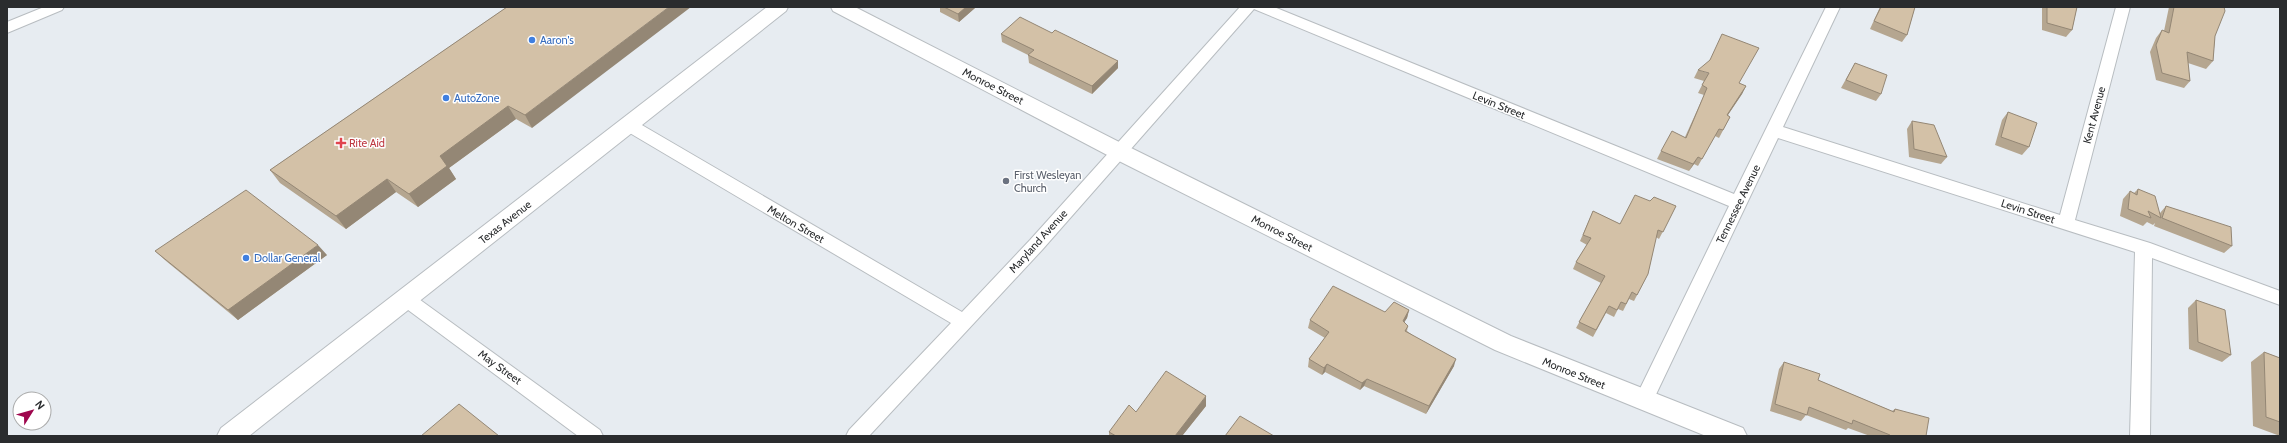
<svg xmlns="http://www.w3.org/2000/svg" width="2287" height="443" viewBox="0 0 2287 443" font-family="Cabin,sans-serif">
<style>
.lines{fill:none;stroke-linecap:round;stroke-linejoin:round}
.street-casing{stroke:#b8bdc1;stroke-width:2}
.secondary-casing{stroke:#b8bdc1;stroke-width:2}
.street{fill:#fff;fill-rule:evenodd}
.secondary{fill:#fff;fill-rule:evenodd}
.wall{fill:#b5a690}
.shaded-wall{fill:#948775}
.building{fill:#d3c1a7;stroke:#948775}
.shop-dot{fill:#3f7fe0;stroke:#fff;stroke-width:1.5}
.health-dot{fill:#e0444e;stroke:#fff;stroke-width:1.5}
.worship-dot{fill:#6b7280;stroke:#fff;stroke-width:1.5}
.labels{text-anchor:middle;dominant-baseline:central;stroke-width:3;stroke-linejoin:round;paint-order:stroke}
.shop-label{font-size:11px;fill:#366cbe;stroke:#fff;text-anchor:start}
.street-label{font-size:11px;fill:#2a2c2e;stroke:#fff}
.health-label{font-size:11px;fill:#be3a42;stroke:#fff;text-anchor:start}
.worship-label{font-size:11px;fill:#5b616d;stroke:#fff;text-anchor:start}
</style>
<rect width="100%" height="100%" fill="#e7ecf1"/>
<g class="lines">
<defs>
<path id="street" d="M44,7H64L62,10L7,33V22Z
M1240,7H1274L1734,194L1826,7H1840L1783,127L2060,215L2116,7H2130L2075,220L2150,243L2280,291V305L2152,258L2150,436H2130L2135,252L1778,138L1650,407L1643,409L1636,407L1634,401L1729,206L1254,9L1042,250L869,436H846L849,430L951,323L623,129L621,125L623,121L629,119L635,121L962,312L1030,240Z
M406,292L412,294L600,430L603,436H578L400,304L397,299L400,294Z"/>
<path id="secondary" d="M767,7H788L786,11L249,436H217L221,428Z
M831,7H855L1125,145L1511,336L1743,428L1747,436H1706L1495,350L1111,157L833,11Z"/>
</defs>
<use href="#street" class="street-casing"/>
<use href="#secondary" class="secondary-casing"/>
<use href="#street" class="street"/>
<use href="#secondary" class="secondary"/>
</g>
<path class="wall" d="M507,7L532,128L516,119L449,168L456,179L418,207L396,192L346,229L280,183L270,170Z
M940,7H974L975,8L959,22L940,12Z
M1880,7H1915L1907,35L1902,42L1870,29Z
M2042,7H2077L2072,30L2066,37L2042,30Z
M2169,7H2224L2215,36L2213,61L2206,69L2188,63L2190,81L2184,88L2156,80L2150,52L2156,38L2162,30L2164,31Z
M1052,33L1118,61V68L1092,94L1029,63L1028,55L1002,42L1001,34Z
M1855,63L1881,94L1876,101L1841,88Z
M1698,70L1739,83L1746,86L1742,94L1728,115L1730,117L1719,138L1715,136L1698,166L1694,164L1689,171L1657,159L1661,151L1685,137L1704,95L1698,93L1704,81L1694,78Z
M2008,112L2029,147L2022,155L1995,145L2002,120Z
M1912,121L1947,157L1941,164L1909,157L1907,129Z
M2138,189L2160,213L2166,206L2232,246L2224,253L2154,226L2155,223L2153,225L2147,222L2143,226L2120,216L2123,199L2130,191L2134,193Z
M1650,201L1676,206L1659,239L1656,237L1648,274L1634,301L1629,299L1623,311L1618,309L1614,317L1606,313L1593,337L1576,328L1601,283L1573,269L1576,262L1587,245L1580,241L1593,211L1620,224Z
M155,251L327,255L238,320L166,261Z
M2196,300L2231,355L2222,362L2189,349L2188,308Z
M1409,310L1407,318L1404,322L1408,326L1407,331L1454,366L1426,414L1364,386L1360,390L1325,372L1322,375L1308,367L1309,359L1325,338L1308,328L1310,320Z
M2264,352L2280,358V436L2253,426L2251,362Z
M1784,362L1818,380L1892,411L1895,409L1926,436H1870L1848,428L1846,430L1806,415L1801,421L1770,411L1779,369Z
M1206,406L1182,436H1109V432L1136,412Z"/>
<path class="shaded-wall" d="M669,7H691L532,128L525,115Z
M966,7H974L975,8L959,22L958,14Z
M1118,61V68L1092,94V86Z
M1746,86L1742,94L1723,122L1727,115Z
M508,106L516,119L449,168L456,179L418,207L409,194L440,156Z
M1698,157L1694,164L1689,171L1693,164Z
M387,179L396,192L346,229L336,216Z
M318,245L327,255L238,320L228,310Z
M1409,310L1407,318L1400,329L1403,321Z
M1456,359L1454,366L1426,414L1429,406Z
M1327,364L1325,372L1322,375L1324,368Z
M1367,379L1364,386L1360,390L1362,383Z
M1206,396V406L1182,436H1175Z"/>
<path class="building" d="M507,7H669L525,115L508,106L440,156L447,166L409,194L387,179L336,216L270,170Z
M944,7H966L958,14Z
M1881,7H1915L1907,35L1874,21Z
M2047,7H2077L2072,30L2047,23Z
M2174,7H2224L2225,11L2215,36L2213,61L2187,52L2190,81L2162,73L2156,45L2162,30L2169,33Z
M1020,17L1052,33L1055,30L1118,61L1092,86L1028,55L1034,50L1001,34Z
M1722,34L1759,48L1739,83L1746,86L1727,115L1730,117L1723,130L1719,129L1702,159L1698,157L1693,164L1661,151L1672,131L1686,138L1707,88L1702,85L1709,73L1698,70L1710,60Z
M1855,63L1887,75L1881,94L1846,80Z
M2008,112L2037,123L2029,147L2001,137Z
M1912,121L1934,125L1947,157L1914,149Z
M2138,189L2155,196L2161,218L2148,211L2151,218L2128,209L2130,191L2137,195Z
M246,190L318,245L228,310L155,251Z
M1635,195L1650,201L1654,197L1676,206L1663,232L1658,230L1648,274L1637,295L1632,292L1626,304L1621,302L1617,310L1609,306L1596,330L1579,322L1605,276L1576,262L1591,238L1583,235L1593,211L1620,224Z
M2166,206L2231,227L2232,246L2162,218Z
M1333,286L1385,312L1394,302L1409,310L1403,321L1408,326L1405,331L1456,359L1429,406L1367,379L1362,383L1327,364L1324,368L1309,359L1329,332L1310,320Z
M2196,300L2225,310L2231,355L2198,342Z
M2264,352L2280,358V422L2266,417Z
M1784,362L1820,374L1818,380L1894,412L1895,409L1929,418L1926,436H1890V435L1853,420L1852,424L1809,407L1807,415L1775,404Z
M1166,371L1206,396L1175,436H1116L1109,432L1129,405L1136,412Z
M459,404L499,436H421Z
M1240,416L1274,436H1225Z"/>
<g class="shop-dot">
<circle cx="532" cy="40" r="4"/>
<circle cx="446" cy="98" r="4"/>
<circle cx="246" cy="258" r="4"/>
</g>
<path class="health-dot" d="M339 137h4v4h4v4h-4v4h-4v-4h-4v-4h4z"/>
<circle class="worship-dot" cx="1006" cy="181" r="4"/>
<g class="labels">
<g class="shop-label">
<text x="540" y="40">Aaron's</text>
<text x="454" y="98">AutoZone</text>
<text x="254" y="258">Dollar General</text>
</g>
<g class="street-label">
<text transform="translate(993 86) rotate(27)">Monroe Street</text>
<text transform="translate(1499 105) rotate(22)">Levin Street</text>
<text transform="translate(2094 115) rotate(-75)">Kent Avenue</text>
<text transform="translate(1738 204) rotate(-64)">Tennessee Avenue</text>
<text transform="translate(2028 211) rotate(18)">Levin Street</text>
<text transform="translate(505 222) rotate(-38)">Texas Avenue</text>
<text transform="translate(796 224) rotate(30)">Melton Street</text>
<text transform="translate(1282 233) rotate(27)">Monroe Street</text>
<text transform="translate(1038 241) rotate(-48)">Maryland Avenue</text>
<text transform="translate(500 367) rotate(36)">May Street</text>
<text transform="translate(1574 373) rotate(22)">Monroe Street</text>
</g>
<g class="health-label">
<text x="349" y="143">Rite Aid</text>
</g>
<g class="worship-label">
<text x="1014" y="175">First Wesleyan<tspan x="1014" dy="13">Church</tspan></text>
</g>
</g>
<rect width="2287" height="443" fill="none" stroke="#2a2c2e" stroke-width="16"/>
<g transform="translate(32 411) rotate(53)"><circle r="19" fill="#ffffff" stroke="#aaabab"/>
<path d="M0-3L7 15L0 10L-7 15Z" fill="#9e064d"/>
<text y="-6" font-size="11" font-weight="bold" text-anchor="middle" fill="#2a2c2e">N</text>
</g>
</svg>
